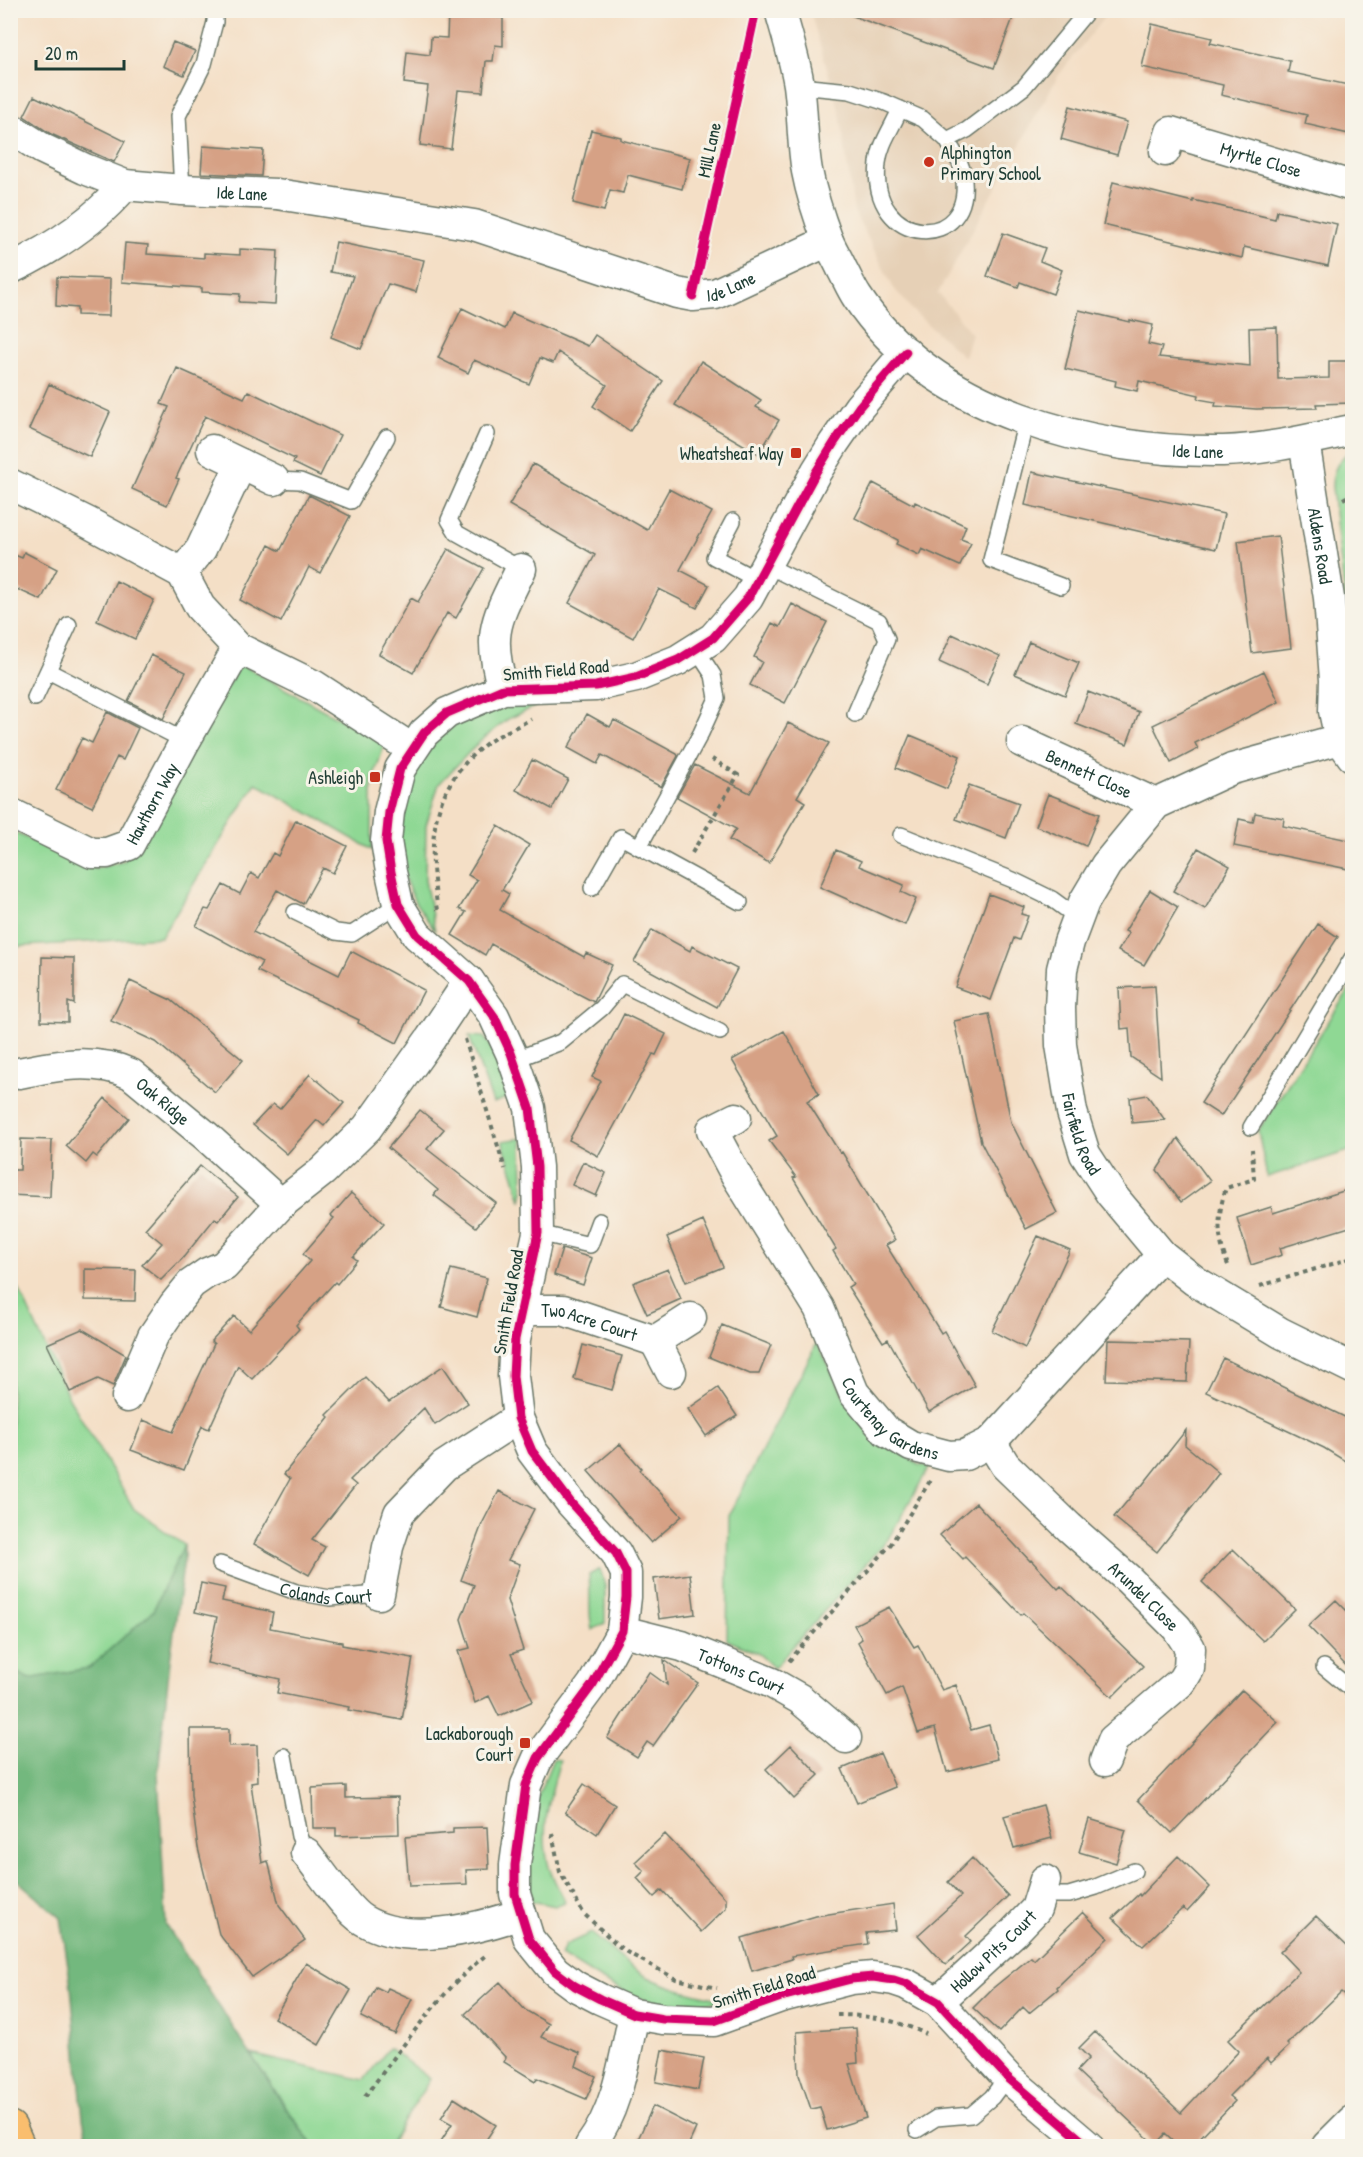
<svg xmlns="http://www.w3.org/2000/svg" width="1363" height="2157" viewBox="0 0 1363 2157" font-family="'Patrick Hand',sans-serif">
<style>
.built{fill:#e6d0b6}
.green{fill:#8fd894;stroke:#578a64;stroke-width:1.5}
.forest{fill:#73b87e;stroke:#497a59;stroke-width:1.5}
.building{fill:#d6a185}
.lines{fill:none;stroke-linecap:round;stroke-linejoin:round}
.lane-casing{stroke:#6a7667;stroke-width:18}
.street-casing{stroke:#6a7667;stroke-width:33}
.highway-casing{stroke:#6a7667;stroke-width:36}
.path{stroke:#6a7667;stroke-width:4;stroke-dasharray:4.5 4.5;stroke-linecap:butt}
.lane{stroke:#fff;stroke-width:15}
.street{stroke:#fff;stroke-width:30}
.highway{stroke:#fabe6e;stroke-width:33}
.cycleway-casing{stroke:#f7f3e8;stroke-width:13}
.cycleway{stroke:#d6006c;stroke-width:9}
.poi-dot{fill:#c8321e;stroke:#f7f3e8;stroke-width:2}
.labels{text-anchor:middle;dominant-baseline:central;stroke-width:6;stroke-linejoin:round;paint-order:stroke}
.street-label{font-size:18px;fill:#1f3d34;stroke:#f7f3e8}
.poi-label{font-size:18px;fill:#1f3d34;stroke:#f7f3e8;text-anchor:end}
</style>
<rect width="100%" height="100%" fill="#f7f3e8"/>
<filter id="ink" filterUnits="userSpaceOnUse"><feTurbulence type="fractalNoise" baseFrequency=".0167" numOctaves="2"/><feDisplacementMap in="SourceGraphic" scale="12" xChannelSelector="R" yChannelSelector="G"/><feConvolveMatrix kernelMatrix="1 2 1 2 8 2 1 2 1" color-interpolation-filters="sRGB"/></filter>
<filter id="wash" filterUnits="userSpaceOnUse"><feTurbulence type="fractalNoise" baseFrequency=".008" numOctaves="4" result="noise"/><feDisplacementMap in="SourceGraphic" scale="24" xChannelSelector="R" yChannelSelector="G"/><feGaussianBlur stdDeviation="1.35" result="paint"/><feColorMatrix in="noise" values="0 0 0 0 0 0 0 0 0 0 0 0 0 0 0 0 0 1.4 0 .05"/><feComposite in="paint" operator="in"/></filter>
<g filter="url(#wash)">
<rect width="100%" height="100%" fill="#f4dfc6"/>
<path class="built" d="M810,11H1109L1058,76L938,293L971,333L964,357L914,312L893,287L854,211L840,113Z"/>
<path class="green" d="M1352,449V658L1332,487C1332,470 1339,459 1352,449Z
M240,664L385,744L372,781V850L256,783L161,937L11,947V831L95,869L124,861Z
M546,697L532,708L508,719L477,744L439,784L426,825L425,880L435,931L415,902L404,877L399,851L403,798L420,762L435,742L457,722L510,700Z
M1352,985V1150L1267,1177L1258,1131Z
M469,1036L484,1037L492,1048L510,1097L493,1103Z
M522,1138L523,1190L521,1201L514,1176L502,1141Z
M11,1286L18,1287L68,1396L134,1509L184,1545L153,1611L89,1668L29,1679L11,1669Z
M817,1343L846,1400L869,1432L919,1465L930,1466L888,1539L774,1668L759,1654L727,1640L729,1516Z
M600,1569L605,1585V1623L592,1630C588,1611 591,1593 589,1575Z
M553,1759L560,1760C550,1796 539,1831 549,1867C553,1879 560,1891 565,1902L555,1906L532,1901L524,1857L530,1816Z
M591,1933C610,1947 625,1965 646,1976C671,1989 698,1994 726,2001L676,2006L639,1998L601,1980L561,1955L565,1945Z
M389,2048L430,2079L389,2146H313L250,2054L364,2080Z"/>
<path class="forest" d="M184,1545V1559L170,1661L158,1773L166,1925L285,2107L313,2146H89L83,2119L71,1987L61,1918L11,1875V1669L29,1679L89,1668L153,1611Z"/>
<g id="blocks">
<path class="building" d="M846,10H1016L994,68L845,13Z
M448,13L503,18V46L495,45L493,61H486L483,92L458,90L451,149L420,145L428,86L404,83L407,52L430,55L431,37L447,38Z
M1152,24L1212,38L1210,43L1290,61L1288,72L1353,86V135L1305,124L1307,115L1221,95L1223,85L1142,67Z
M173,42L195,51L184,75L163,66Z
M34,96L125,141L114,162L51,134L24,116Z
M1070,106L1127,122L1117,155L1061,139Z
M591,130L621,137V140L690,158L682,189L628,175L623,193L610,190L604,211L573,203Z
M203,146L263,150L261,176L201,173Z
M1113,182L1193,202V200L1275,219L1277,211L1337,224L1328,266L1244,247L1242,258L1103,225Z
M1003,233L1045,248L1040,261L1062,270L1053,294L1020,282L1018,287L987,276Z
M336,242L424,260L416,292L388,284L361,349L331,337L353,276L330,272Z
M125,243L148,245L147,254L204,258V253L240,255V249L278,251L275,304L239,302L240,294L202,292V288L122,282Z
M57,277L110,279L109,316L77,315V308L56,306Z
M462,308L505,329L512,313L588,346L595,335L663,381L630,431L593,406L607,385L558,352L553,363L540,358L529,384L474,360L468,373L438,358Z
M1079,310L1130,322V320L1153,325L1148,344L1162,347L1159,357L1250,366L1249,328L1277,327L1278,379L1329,378V361H1353V403L1316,404L1317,408L1256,409L1215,406L1216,402L1198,399L1199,395L1139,381L1137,391L1115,386L1116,381L1065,369Z
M701,361L761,400L756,407L779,420L759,454L675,405Z
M177,368L244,398L248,391L340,435L320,476L293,463L295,459L205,416L176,478L179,479L167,505L132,489L169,407L161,404Z
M49,384L110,412L90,457L29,429Z
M533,464L647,530L669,489L712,512L680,570L709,585L697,608L659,589L633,638L569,603L595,555L509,505Z
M1032,472L1224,514L1216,549L1025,505Z
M873,483L914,505L915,502L966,526L961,539L971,543L960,566L922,549L919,555L896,544L898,540L855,518Z
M309,495L350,516L320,573L309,567L281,622L240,600L269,545L280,551Z
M1278,536L1291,648L1252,653L1238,541Z
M448,549L484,568L456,618L447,613L413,673L379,654L411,598L418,602Z
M24,552L57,569L41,600L10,586V553L22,558Z
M116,581L154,600L135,639L97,621Z
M792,604L827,622L785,703L750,685L762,662L754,657L772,623L780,627Z
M952,634L1000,656L987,684L939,662Z
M1029,642L1079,663L1065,695L1015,674Z
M151,655L186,672L163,719L128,701Z
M1264,671L1279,702L1195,743L1198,749L1171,763L1153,725Z
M1088,692L1139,712L1127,744L1076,724Z
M107,712L138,728L123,760L117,757L92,807L56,790L82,738L92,743Z
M587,714L610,727L614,720L677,754L678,756L661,787L602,755L597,764L568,748Z
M788,723L829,743L797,797L805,802L769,863L729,840L736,829L677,797L695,765L750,793Z
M910,735L960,756L947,789L896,768Z
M532,760L568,779L552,809L516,790Z
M969,785L1019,803L1006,838L956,819Z
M1048,794L1099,814L1086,846L1036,826Z
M1255,813L1284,818L1283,826L1353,841V870L1234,846L1239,819L1253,822Z
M296,820L347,846L333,873L323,868L303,904L277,890L253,932L339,975L351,951L424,990L397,1043L358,1023L359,1020L257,971L262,962L196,926L205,909L209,910L223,885L240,894L251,873L259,878L273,853L278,856Z
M498,826L529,845L502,890L509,894L500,910L584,957L586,953L612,965L594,1002L569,989V988L491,944L485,955L452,935L466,912L459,909L477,880L468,875Z
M1198,848L1230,866L1205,909L1173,891Z
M836,850L861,861L859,866L904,885L901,892L916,899L905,925L820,887Z
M1150,890L1178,907L1144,965L1118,951L1129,933L1125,931Z
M989,894L1024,907L1021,914L1028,916L1019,940L1014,938L991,1000L955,987Z
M1318,924L1338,937L1221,1116L1201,1103Z
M652,930L690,951L692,946L737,969L717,1007L634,962Z
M42,957L74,958V1004L68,1002V1022L41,1021Z
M130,981L171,1000L243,1060L215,1092L156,1042L111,1021Z
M1155,986L1161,1077L1131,1057L1129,1028L1121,1029L1119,988Z
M624,1014L666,1034L656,1055L653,1054L598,1156L569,1140L601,1081L592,1077Z
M989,1014L1011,1122L1057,1213L1026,1229L981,1142L954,1021Z
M784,1031L819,1094L807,1101L840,1153L842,1152L895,1240L886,1245L941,1333L944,1331L975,1386L929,1412L888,1339L883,1342L848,1287L853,1284L833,1251L836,1249L793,1178L796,1177L769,1141L777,1136L732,1060Z
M310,1074L344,1103L324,1126L317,1120L287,1154L253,1125L273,1104L280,1109Z
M1147,1095L1165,1120L1132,1123L1130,1098Z
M105,1098L129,1118L97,1157L93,1154L86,1163L66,1146Z
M420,1110L444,1129L427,1149L496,1203L476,1227L434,1195L438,1190L388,1148Z
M1178,1138L1210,1181L1181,1202L1157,1170Z
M21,1139L52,1140L50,1197L10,1195V1170H20Z
M583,1162L606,1173L596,1196L572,1185Z
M200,1166L238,1197L218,1221L215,1218L182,1259L161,1280L142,1265L162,1243L145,1229Z
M1353,1188V1226L1280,1248L1282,1255L1251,1265L1237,1218L1271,1207L1273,1213Z
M351,1193L384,1223L353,1257L357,1260L337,1284L335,1282L296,1325L299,1329L252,1379L238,1366L209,1429L202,1426L184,1470L131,1450L143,1420L173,1432L214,1344L211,1341L234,1316L249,1330L310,1261L303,1254L334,1218L331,1216Z
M703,1221L723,1267L686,1282L667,1237Z
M1038,1236L1070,1250L1025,1348L992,1331Z
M562,1249L592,1258L583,1285L554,1275Z
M85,1269L136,1270L135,1301L85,1300Z
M451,1269L487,1278L477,1317L441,1307Z
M668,1269L681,1299L647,1314L633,1283Z
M722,1325L771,1345L759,1374H750L709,1357Z
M82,1329L126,1355L113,1386L98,1379L70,1392L47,1344Z
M1108,1340L1189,1342L1187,1382L1106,1380Z
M583,1345L622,1356L612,1390L574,1379Z
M1223,1358L1353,1421V1466L1324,1448L1206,1392Z
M443,1366L468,1403L435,1425L424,1408L350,1480L356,1485L312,1540L325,1547L309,1575L254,1544L290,1479L284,1474L329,1417L327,1415L365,1377L389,1402Z
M718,1388L737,1416L706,1436L688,1409Z
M1186,1430L1185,1445L1219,1473L1157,1552L1114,1517L1139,1487L1140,1488Z
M620,1444L641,1468L639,1470L682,1516L651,1543L588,1471Z
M499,1491L534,1509L508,1560L520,1564L507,1600L523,1650L511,1654L533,1701L499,1716L489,1696L475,1703L458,1651L470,1648L461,1619L474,1585L461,1580L482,1524Z
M976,1503L1030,1561L1031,1560L1058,1589L1061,1586L1143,1666L1112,1697L1023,1613L1021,1615L965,1557L963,1559L940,1535Z
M1233,1549L1295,1609L1263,1641L1202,1582Z
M690,1574L695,1614L659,1619L654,1579Z
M201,1583L225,1588L222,1601L273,1612L270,1628L342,1642V1645L413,1658L402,1720L348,1710L349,1707L277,1693L280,1679L207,1663L217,1617L195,1612Z
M1336,1600L1353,1617V1673L1308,1626Z
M889,1607L914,1647L918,1645L942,1690L956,1685L971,1730L989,1725L998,1759L947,1772L935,1728L918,1733L902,1687L887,1695L858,1642L862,1639L854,1625Z
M664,1660L698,1683L653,1746L647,1742L637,1757L607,1738L649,1672L667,1685Z
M1242,1690L1278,1722L1172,1833L1138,1800Z
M190,1729H229V1746L257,1745L258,1782L251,1783L262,1863L268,1861L279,1905L305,1940L252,1977L219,1934L198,1848L191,1795Z
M791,1745L819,1775L794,1799L766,1769Z
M880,1753L895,1787L857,1803L842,1769Z
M584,1784L615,1805L597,1834L565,1812Z
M346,1786V1798L398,1797L399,1834L336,1836V1828H313L312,1788Z
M1043,1805L1052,1838L1014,1848L1004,1816Z
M1089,1819L1126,1830L1116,1863L1079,1852Z
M487,1827L489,1869L466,1870L467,1884L409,1886L405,1837L453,1833V1828Z
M665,1834L726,1899V1908L701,1932L662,1890L654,1897L637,1878L644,1871L635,1862Z
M1178,1856L1210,1887L1187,1912L1183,1908L1143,1946L1113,1918L1139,1894L1140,1896Z
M972,1858L1008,1896L966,1936L971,1942L946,1965L918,1935L961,1896L948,1882Z
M893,1904L896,1930L866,1933L868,1944L791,1956L792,1959L752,1971L742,1938L816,1916Z
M1083,1912L1108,1938L1057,1987L1058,1989L1029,2013L1023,2007L999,2032L973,2008L993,1988L1031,1957L1034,1960Z
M1316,1916L1353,1952V2003L1341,1992L1287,2044L1289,2046L1271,2063L1267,2058L1229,2096L1235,2101L1192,2146H1178L1165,2134L1155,2145L1077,2071L1089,2058L1079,2048L1095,2032L1181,2113L1239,2051L1228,2040L1299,1972L1280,1952Z
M306,1963L351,1990L319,2045L274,2018Z
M500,1982L525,2010L549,2024L541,2037L580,2053L576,2066L596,2076L586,2099L537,2078L535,2081L504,2062L506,2058L465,2014Z
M376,1987L386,1992L388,1988L412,1999L395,2034L361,2017Z
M856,2028L858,2063L849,2064L866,2118L827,2130L820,2107L811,2109L799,2074L797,2032Z
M662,2050L704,2058L698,2090L656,2082Z
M454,2098L496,2125L482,2146H438L452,2124L441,2118Z
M653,2106L696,2128L688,2146H635Z"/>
</g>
</g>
<g filter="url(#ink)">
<use href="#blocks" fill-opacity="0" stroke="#6a7667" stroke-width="1.5"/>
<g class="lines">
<defs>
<g id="lane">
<path d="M799,86L850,91L884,102L923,119L947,140L967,130L1024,87L1088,10"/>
<path d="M900,109C893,127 880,143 878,163C868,249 977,254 963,173C962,163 952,150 947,140"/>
<path d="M182,190L178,116L204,64L215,22V10"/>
<path d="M1026,421L991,560L1061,586"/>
<path d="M487,434L449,520L457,533L521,569"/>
<path d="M274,480L300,481L351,501L387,437"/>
<path d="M733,521L714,557L757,580"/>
<path d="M766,565L879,621L887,639L855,714"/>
<path d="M48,671L185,741"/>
<path d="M35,698L69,625"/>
<path d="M901,835L1013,880L1052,899L1078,918"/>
<path d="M639,847L701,733L717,698L713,675L696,649"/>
<path d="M592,888L621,837L740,902"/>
<path d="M295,912L336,932L352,934L398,904"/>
<path d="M514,1060L561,1042L602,1008L622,984L720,1032"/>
<path d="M1251,1127L1352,958"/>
<path d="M538,1233L590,1245L599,1221"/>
<path id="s1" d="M220,1564L296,1592L330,1598L379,1594"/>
<path d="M1324,1667L1352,1690"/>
<path d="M284,1756L299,1836L306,1853"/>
<path d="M1041,1895H1069L1096,1887L1134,1871"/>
<path d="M917,2130L936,2118L971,2115L992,2097L1007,2077"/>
</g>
<g id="street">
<path id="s2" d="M780,10C787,35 795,60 799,85C803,114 802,143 807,171C811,192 820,220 828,241C832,250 838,260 842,269C847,278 851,288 857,297C933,412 1093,453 1223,451C1266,450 1310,439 1352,430"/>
<path id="s3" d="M10,128L43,149L85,169L125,185L182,190L277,194L474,225L677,293L693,296L715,294L828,241"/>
<path id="s4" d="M1165,151L1171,132L1352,186"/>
<path d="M10,269C54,248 94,222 125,185"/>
<path d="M906,352L859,407L834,443L816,472L748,598L713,638L678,660L636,677L596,686L503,689L447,713L424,733L400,769L389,812L386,841L391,872L398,904L417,935L469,981L494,1016L511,1053L530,1108L537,1167L538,1233L515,1339L513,1376L518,1418L532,1451L571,1503L616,1553L626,1573V1597L622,1631L593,1684L538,1758L526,1785L515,1865V1894L529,1939L555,1971L575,1986L600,1999L634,2014L663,2019L714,2021L781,1997L851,1979L873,1977L894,1980L906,1984L938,2002L1007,2077L1088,2146"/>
<path id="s5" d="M1304,441L1329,598L1335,680L1334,711L1340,739L1352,756"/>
<path d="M241,464L274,480"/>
<path d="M10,484L89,523L182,573L200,607L238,648L315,686L412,749"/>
<path d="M182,573L201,549L241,464L212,450"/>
<path d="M503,689C486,632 497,619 521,569"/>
<path id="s6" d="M1340,739L1232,769L1156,804L1106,865L1084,902L1069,942L1062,969L1060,1008L1061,1045L1072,1112L1085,1154L1111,1194L1162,1255L1195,1281L1281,1333L1352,1368"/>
<path id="s7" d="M1022,742L1156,804"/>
<path id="s8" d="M10,813L92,853H107L129,845L185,741L238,648"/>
<path id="s9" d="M19,1073C57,1065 95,1058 131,1074L206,1136L281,1204L323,1171L367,1128L431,1038L469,981"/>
<path id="s10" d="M736,1118L712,1130L736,1175L819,1308L854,1393L886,1431L911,1446L949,1456L965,1455L991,1442L1162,1255"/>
<path id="s11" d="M522,1310H563L655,1341L691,1318"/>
<path d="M655,1341L671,1372"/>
<path d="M127,1397L153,1336L174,1305L191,1284L207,1273L224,1266L281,1204"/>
<path id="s12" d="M991,1442L1005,1465L1069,1527L1128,1579L1177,1628L1190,1648L1189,1669L1182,1681L1113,1740L1105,1761"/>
<path d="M379,1594L388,1547L399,1513L444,1466L518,1418"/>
<path id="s13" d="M622,1631L682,1646L772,1683L800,1699L846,1738"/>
<path d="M306,1853C320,1870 346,1910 363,1920C407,1947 476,1929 521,1914"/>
<path id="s14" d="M938,2002L1013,1933L1036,1909L1045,1880"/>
<path d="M590,2146C618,2108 624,2060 634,2014"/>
<path d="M1327,2146L1352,2121"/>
</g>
<path id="highway" d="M10,2128L18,2146"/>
</defs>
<use href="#lane" class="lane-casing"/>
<use href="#street" class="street-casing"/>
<use href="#highway" class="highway-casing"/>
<path class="path" d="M1343,499L1352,494
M692,853L738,775L712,759
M438,910C427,844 429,787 487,743C500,734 517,727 531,719
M465,1039L505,1169
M1228,1265C1217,1240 1217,1214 1226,1188L1254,1179L1252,1149
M1260,1286L1352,1258
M789,1661L891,1544L930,1481
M552,1833L560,1872L584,1914L623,1950L676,1979L717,1988
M837,2015C869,2015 897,2020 926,2034
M365,2096C400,2051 440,1991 485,1956"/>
<use href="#lane" class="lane"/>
<use href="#street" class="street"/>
<use href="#highway" class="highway"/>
<defs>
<path id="cycleway" d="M693,296L756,10
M906,352L859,407L834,443L816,472L748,598L713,638L678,660L636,677L596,686L503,689L447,713L424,733L400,769L389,812L386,841L391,872L398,904L417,935L469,981L494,1016L511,1053L530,1108L537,1167L538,1233L515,1339L513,1376L518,1418L532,1451L571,1503L616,1553L626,1573V1597L622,1631L593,1684L538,1758L526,1785L515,1865V1894L529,1939L555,1971L575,1986L600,1999L634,2014L663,2019L714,2021L781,1997L851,1979L873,1977L894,1980L906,1984L938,2002L1007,2077L1088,2146"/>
</defs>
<use href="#cycleway" class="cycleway-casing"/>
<use href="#cycleway" class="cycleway"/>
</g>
</g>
<g class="poi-dot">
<circle cx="929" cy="162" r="6"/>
<rect x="790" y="447" width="12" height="12" rx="3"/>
<rect x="369" y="771" width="12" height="12" rx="3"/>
<rect x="519" y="1737" width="12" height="12" rx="3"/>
</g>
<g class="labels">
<g class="street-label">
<text transform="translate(709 150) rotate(-78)">Mill Lane</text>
<text stroke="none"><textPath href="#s4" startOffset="114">Myrtle Close</textPath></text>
<text stroke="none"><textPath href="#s3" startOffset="246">Ide Lane</textPath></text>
<text stroke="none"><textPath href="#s3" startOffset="750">Ide Lane</textPath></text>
<text stroke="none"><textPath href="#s2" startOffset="688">Ide Lane</textPath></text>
<text stroke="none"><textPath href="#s5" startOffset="106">Aldens Road</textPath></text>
<text transform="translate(556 670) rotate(-5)">Smith Field Road</text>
<text stroke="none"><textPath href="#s7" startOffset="74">Bennett Close</textPath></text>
<text stroke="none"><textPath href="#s8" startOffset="177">Hawthorn Way</textPath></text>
<text stroke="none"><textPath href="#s9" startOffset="156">Oak Ridge</textPath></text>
<text stroke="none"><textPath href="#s6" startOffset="556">Fairfield Road</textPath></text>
<text transform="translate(508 1302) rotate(-80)">Smith Field Road</text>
<text stroke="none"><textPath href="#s11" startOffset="69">Two Acre Court</textPath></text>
<text stroke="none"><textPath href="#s10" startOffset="372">Courtenay Gardens</textPath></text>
<text stroke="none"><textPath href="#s1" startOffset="111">Colands Court</textPath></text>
<text stroke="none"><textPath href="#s12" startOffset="218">Arundel Close</textPath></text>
<text stroke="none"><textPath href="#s13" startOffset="126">Tottons Court</textPath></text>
<text stroke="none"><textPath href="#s14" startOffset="75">Hollow Pits Court</textPath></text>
<text transform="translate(764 1987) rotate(-17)">Smith Field Road</text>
</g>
<g class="poi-label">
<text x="941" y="152" text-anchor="start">Alphington<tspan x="941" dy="21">Primary School</tspan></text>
<text x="784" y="453">Wheatsheaf Way</text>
<text x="363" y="777">Ashleigh</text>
<text x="513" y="1733">Lackaborough<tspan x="513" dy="21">Court</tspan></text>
</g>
</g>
<rect width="1363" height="2157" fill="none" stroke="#f7f3e8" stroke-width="36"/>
<path d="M36 60v9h88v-9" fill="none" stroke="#1f3d34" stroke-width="3"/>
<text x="45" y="60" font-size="18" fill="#1f3d34" stroke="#f7f3e8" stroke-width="4.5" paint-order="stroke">20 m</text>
</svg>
